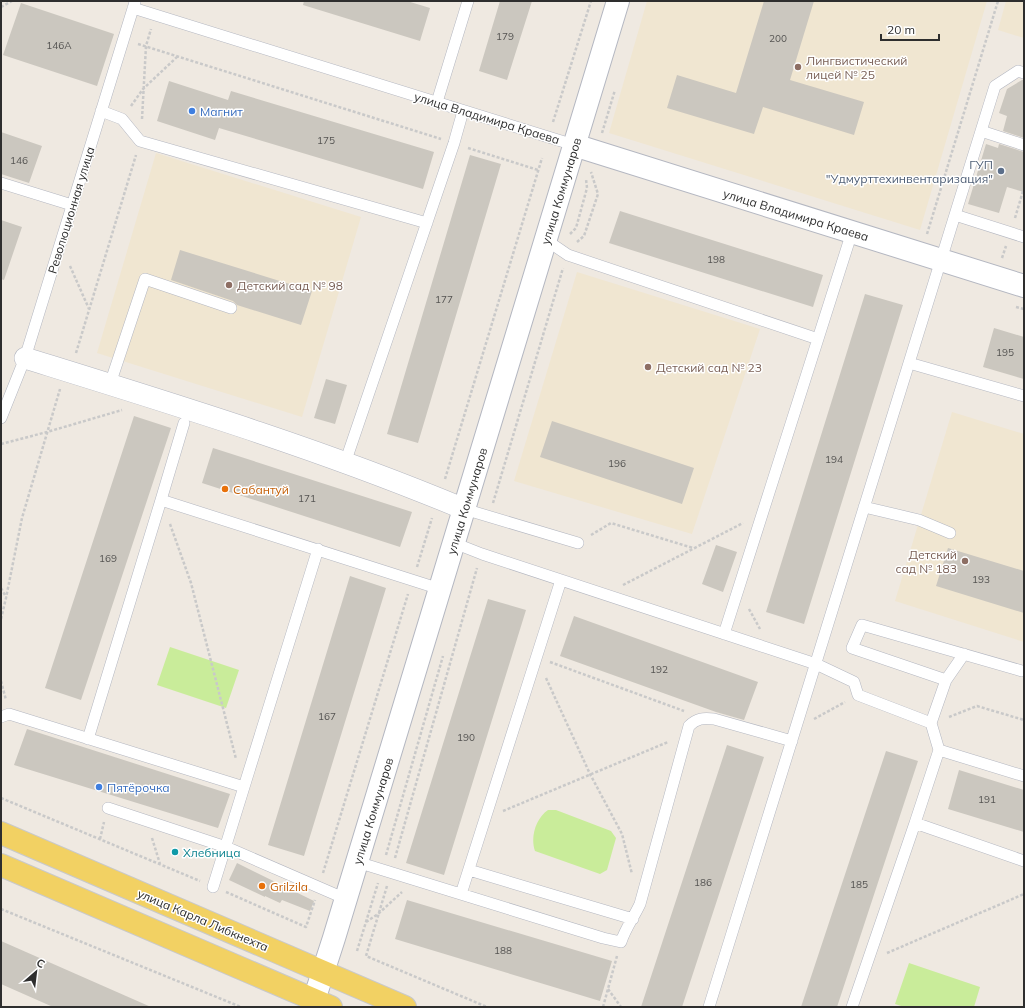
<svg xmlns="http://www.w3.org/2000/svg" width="1025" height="1008" viewBox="0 0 1025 1008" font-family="Mulish,sans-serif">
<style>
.education{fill:#f0e6d1}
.pitch{fill:#c9ec9a}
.building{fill:#cbc7bf}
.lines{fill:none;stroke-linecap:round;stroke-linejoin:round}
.service-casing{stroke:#b4b7c1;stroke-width:12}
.minor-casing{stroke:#b4b7c1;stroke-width:22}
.tertiary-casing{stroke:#b4b7c1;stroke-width:24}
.primary-casing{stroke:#c9c9c9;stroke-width:24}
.path{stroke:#c9c9c9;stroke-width:2.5;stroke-dasharray:3 2;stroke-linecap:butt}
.service{stroke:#fff;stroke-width:11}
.minor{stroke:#fff;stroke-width:21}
.tertiary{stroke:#fff;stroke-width:22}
.primary{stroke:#f2d163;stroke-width:22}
.education-dot{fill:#8d6e63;stroke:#fff;stroke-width:1.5}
.shop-dot{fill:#3f7fe0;stroke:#fff;stroke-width:1.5}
.service-dot{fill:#5c6f8a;stroke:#fff;stroke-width:1.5}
.food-dot{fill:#e8710a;stroke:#fff;stroke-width:1.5}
.culture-dot{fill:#0f9aa8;stroke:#fff;stroke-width:1.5}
.labels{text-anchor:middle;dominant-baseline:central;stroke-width:3;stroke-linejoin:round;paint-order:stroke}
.number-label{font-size:10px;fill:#555452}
.education-label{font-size:12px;fill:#785e54;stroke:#fff;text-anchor:start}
.shop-label{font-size:12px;fill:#366cbe;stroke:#fff;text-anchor:start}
.street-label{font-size:12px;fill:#2e2e2e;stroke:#fff}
.service-label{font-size:12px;fill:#4e5e75;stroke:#fff;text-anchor:end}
.food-label{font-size:12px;fill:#c56008;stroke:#fff;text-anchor:start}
.culture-label{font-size:12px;fill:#0d838f;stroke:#fff;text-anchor:start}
</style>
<rect width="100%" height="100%" fill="#efe9e1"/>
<path class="education" d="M647,1H987L920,230L609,133Z
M1006,1H1024V38L998,30Z
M156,153L361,217L302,417L97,353Z
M577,272L760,329L692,534L514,481Z
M952,412L1024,434V642L895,601Z"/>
<path class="pitch" d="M170,647L239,670L226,708L157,685Z
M548,810H556L611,831L616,838L607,870L600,874L535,851C530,837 536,818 548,810Z
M909,963L980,987L974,1007H904L895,1004Z"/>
<path class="building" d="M304,1H407L430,8L420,41L303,5Z
M500,1H532L507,80L479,71Z
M764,1H814L790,80L864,102L854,135L763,107L754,134L667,108L677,75L736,93Z
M21,3L114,34L97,86L3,55Z
M1022,80H1024V138L1003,131L1007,116L999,113L1007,89Z
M169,81L228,100L231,91L434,152L423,189L219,128L215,140L157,121Z
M1,132L42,146L29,183L1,174Z
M986,144L998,148L999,144L1024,152V192L1007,187L999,213L968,204Z
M470,155L501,164L418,443L387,434Z
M620,211L823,275L813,307L609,243Z
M1,220L22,227L4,280L1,279Z
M180,250L312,291L301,325L237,305L233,301L171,280Z
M865,294L903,305L804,624L766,612Z
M994,328L1024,337V379L983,367Z
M326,379L347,385L335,424L314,418Z
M134,416L171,428L81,700L45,688Z
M552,421L694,468L682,504L540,457Z
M213,448L412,512L400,547L202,483Z
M716,545L737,552L723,592L702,584Z
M948,548L1024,571V613L936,586Z
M350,576L386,588L304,856L268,845Z
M488,599L526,610L444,875L406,863Z
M574,616L758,682L744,720L716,712L560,656Z
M27,729L230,794L218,828L14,765Z
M727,745L764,757L682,1007H641Z
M886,751L918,761L837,1007H801Z
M959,770L1024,790V832L948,809Z
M237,863L314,901L310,911L282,900L280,903L265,896V897L229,880Z
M407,900L612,961L600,1001L395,939Z
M1,941L151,1007H53L1,984Z"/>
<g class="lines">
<defs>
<path id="service" d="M133,8L574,145
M437,102L468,1
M101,111L122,119L140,141L427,223
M981,131L1024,145
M1,183L72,205
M955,215L1024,237
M546,240L568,255L818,339
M909,363L1024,396
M110,384L145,279L231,308
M1,418L25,358L135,2
M345,463L454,143L463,111
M161,500L184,423
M864,507L919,520L950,533
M464,509L578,543
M454,543L482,554L816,664L854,682L858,695L931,723L939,750L1024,776
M724,634L852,232
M946,680L964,654
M1,717L9,714L244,787L213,887
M931,723L946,680L852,648L862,625L1022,671
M88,739L161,500L440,589
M244,787L318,549
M108,808L226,847L346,899
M915,823L939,750
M357,862L603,938L621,942C625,929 634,917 640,904L689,726C697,718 703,718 714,719L792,741
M469,870L633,919
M461,894L561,580
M709,1007L995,86L1018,71L1024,73
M852,1007L915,823L1024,861"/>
<path id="minor" d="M25,358C173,404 321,449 464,509"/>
<path id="tertiary" d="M574,145L1024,286
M314,1000L334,938L618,1"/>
<path id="primary" d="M1,833L405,1007
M1,865L331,1007"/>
</defs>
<use href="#service" class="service-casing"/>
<use href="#minor" class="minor-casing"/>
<use href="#tertiary" class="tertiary-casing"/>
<use href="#primary" class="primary-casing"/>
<path class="path" d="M1,7L12,1
M138,44L441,139
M131,106L143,89L178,56
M142,119L146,46L151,29
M553,122L591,1
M602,133L615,90
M468,148L538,170
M1015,218L1023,191
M570,234L576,228L587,188L586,179
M927,234L998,1
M577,242L584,236L598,194L591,172
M1002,258L1006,246
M70,266L89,309
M1016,307L1024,309
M76,353L136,155
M1,444L47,432L122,410
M445,479L542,158
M493,503L563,268
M170,524L191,583L236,759
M591,535L611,523L693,548
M417,567L432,518
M623,585L743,523
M1,588L6,597
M749,609L760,629
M1,619L6,598L22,518L60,389
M550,662L684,711
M546,678L590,774L622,834L632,874
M1,681L6,700
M949,717L977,706L1024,720
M814,719L845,702
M1,798L200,881
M503,811L668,742
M152,838L160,864
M100,839L104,822
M386,855L443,656
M395,858L477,568
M323,873L408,594
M387,886L366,956L487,1007
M226,892L306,927L315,900
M1,909L241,1007
M366,922L378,914L402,892
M357,951L378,883
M887,953L1024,894
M608,989L621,1007
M603,1007L617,956"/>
<use href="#service" class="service"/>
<use href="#minor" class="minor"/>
<use href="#tertiary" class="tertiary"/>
<use href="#primary" class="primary"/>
</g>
<g class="education-dot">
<circle cx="798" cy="67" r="4"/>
<circle cx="229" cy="285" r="4"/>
<circle cx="648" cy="367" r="4"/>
<circle cx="965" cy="561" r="4"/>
</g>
<g class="shop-dot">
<circle cx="192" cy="111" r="4"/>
<circle cx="99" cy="787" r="4"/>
</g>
<circle class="service-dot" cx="1001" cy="171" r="4"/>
<g class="food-dot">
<circle cx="225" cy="489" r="4"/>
<circle cx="262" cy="886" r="4"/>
</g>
<circle class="culture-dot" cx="175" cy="852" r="4"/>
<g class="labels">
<g class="number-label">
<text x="505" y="36">179</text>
<text x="778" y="38">200</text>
<text x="59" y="45">146А</text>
<text x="326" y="140">175</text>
<text x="19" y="160">146</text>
<text x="716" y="259">198</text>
<text x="444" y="299">177</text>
<text x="1005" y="352">195</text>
<text x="834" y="459">194</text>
<text x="617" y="463">196</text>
<text x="307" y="498">171</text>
<text x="108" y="558">169</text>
<text x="981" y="579">193</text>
<text x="659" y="669">192</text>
<text x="327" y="716">167</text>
<text x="466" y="737">190</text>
<text x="987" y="799">191</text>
<text x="703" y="882">186</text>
<text x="859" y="884">185</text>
<text x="503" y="950">188</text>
</g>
<g class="education-label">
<text x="806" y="60">Лингвистический<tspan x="806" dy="14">лицей № 25</tspan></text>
<text x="237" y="285">Детский сад № 98</text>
<text x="656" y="367">Детский сад № 23</text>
<text x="957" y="554" text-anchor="end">Детский<tspan x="957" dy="14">сад № 183</tspan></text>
</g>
<g class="shop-label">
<text x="200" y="111">Магнит</text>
<text x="107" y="787">Пятёрочка</text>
</g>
<g class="street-label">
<text transform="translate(487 118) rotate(17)">улица Владимира Краева</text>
<text transform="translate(561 191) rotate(-73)">улица Коммунаров</text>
<text transform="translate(71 210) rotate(-73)">Революционная улица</text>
<text transform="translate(796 215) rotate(17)">улица Владимира Краева</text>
<text transform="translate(467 501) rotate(-73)">улица Коммунаров</text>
<text transform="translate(373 811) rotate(-73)">улица Коммунаров</text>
<text transform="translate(203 920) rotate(23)">улица Карла Либкнехта</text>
</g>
<g class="service-label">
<text x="993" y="164">ГУП<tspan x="993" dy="14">"Удмурттехинвентаризация"</tspan></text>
</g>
<g class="food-label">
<text x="233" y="489">Сабантуй</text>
<text x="270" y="886">Grilzila</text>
</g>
<g class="culture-label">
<text x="183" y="852">Хлебница</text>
</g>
</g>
<rect width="1025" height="1008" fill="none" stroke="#2e2e2e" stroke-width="4"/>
<g transform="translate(36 972) rotate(28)" stroke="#ffffff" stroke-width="3" paint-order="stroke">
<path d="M0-3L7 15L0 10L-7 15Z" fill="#2e2e2e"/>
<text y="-6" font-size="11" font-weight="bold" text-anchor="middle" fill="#2e2e2e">С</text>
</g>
<path d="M881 34v6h58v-6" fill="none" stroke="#2e2e2e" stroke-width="2"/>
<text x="887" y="34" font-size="12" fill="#2e2e2e" stroke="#ffffff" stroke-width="3" paint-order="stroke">20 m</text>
</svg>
